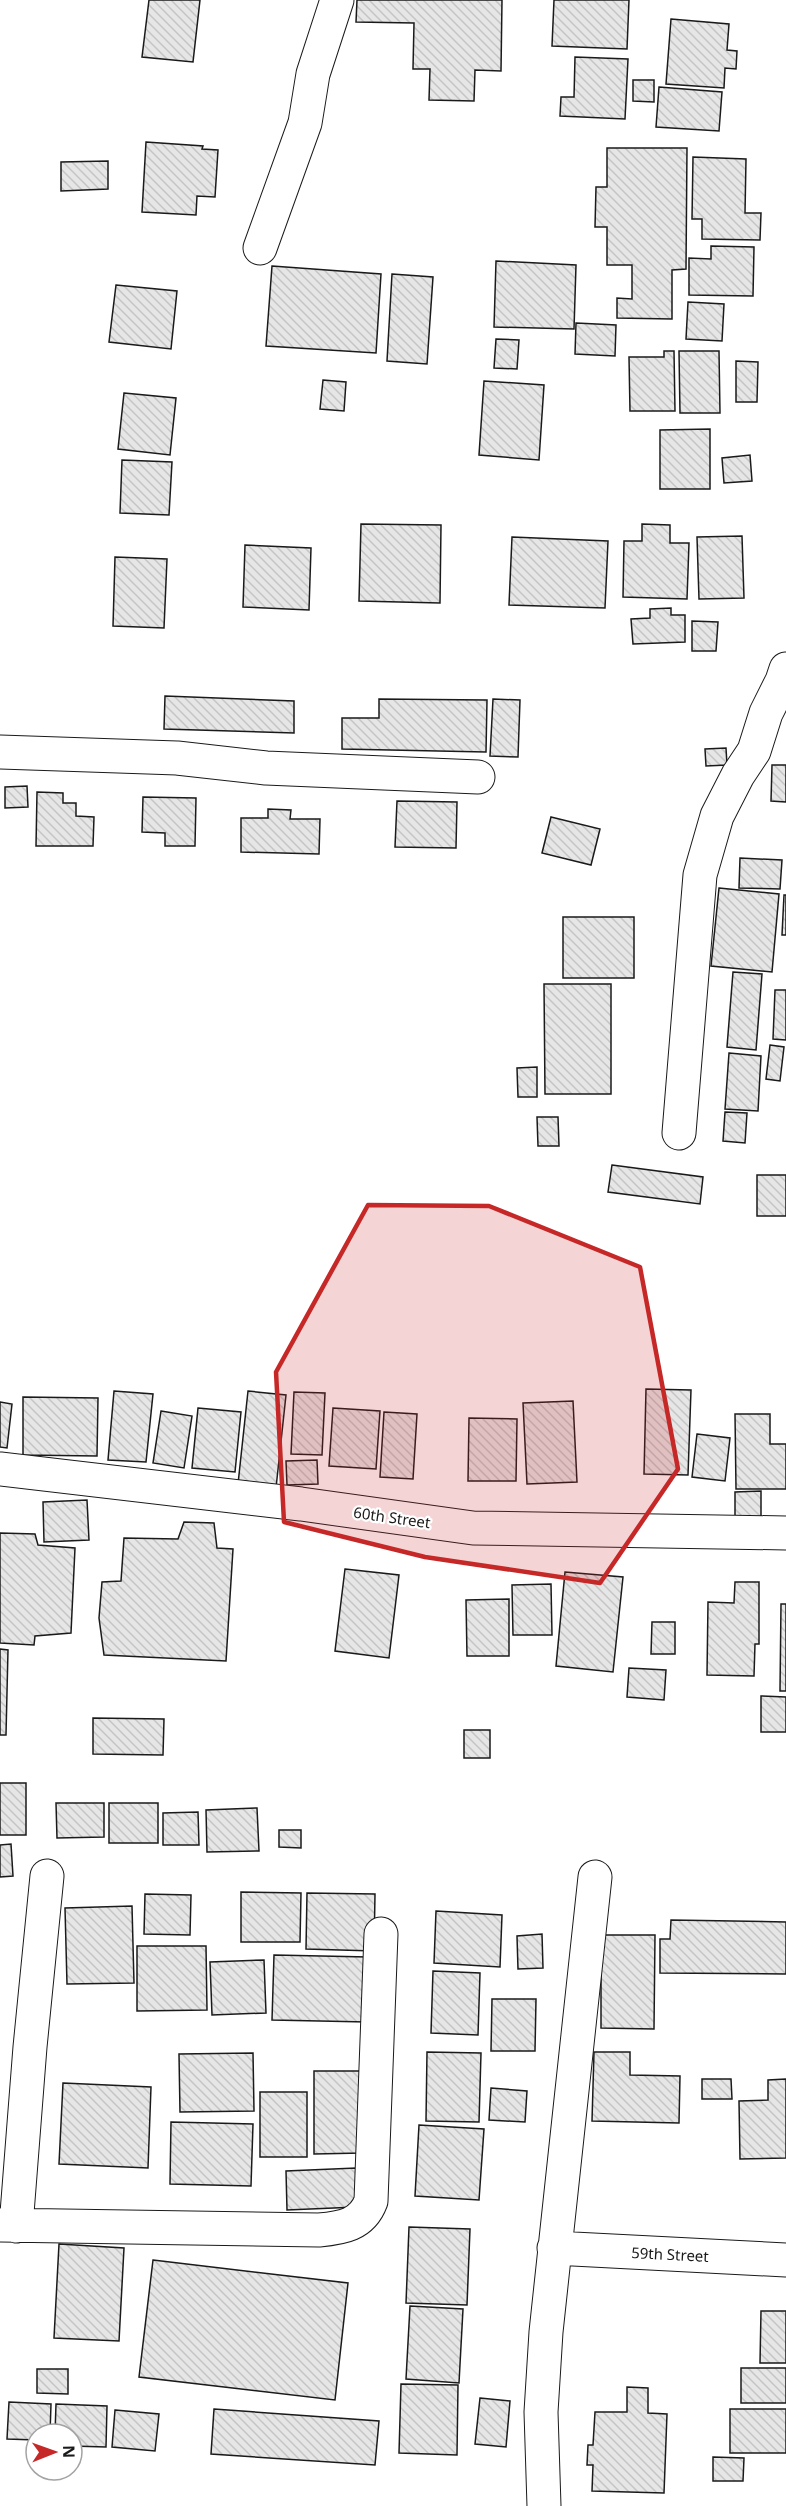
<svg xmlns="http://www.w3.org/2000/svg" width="786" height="2506" viewBox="0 0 786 2506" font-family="'Noto Sans',sans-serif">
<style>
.building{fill:url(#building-back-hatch);stroke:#1a1a1a;stroke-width:1.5}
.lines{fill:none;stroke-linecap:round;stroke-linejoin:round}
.minor-casing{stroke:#1a1a1a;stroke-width:35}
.minor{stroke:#fff;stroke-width:33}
.marked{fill:#c62828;fill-opacity:0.2;stroke:#c62828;stroke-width:4.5;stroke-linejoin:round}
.labels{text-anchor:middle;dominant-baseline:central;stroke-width:4.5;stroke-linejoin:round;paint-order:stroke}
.street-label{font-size:15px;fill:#1a1a1a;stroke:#fff}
</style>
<defs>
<pattern id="building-back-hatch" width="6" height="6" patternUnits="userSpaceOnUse" patternTransform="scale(1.5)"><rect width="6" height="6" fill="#e6e6e6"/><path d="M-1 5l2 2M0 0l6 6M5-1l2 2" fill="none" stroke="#c5c5c5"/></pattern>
</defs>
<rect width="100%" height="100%" fill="#fff"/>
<path class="building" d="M149,0H200L193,62L142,57Z
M357,0H502L501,71L475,70L474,101L429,100L430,69H413L414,23L356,22Z
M554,0H629L627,49L552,46Z
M671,19L729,24L727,50L737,51L736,69L725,68L724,88L666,84Z
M575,57L628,59L625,119L560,116L561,97H574Z
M633,80H654V102L633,101Z
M659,87L722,92L719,131L656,127Z
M146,142L203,146L202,149L218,150L215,197L197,196L196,215L142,212Z
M607,148H687L686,269L672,270V319L617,318V298L632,299V265H607V227H595L596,187H607Z
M693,157L746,159L745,213H761L760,240L702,239V219H692Z
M108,161V189L61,191V162Z
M711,246L754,247L753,296L689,295V258L711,259Z
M496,261L576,265L574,329L494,327Z
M272,266L381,274L376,353L266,346Z
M392,274L433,277L427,364L387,361Z
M116,285L177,291L171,349L109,342Z
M688,302L724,304L722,341L686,339Z
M576,323L616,325L615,356L575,354Z
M496,339L519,340L517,369L494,368Z
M664,351H674L675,411H630L629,357H664Z
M679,351H719L720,413H680Z
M736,361L758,362L757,402H736Z
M323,380L346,382L344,411L320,409Z
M484,381L544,385L539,460L479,455Z
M124,393L176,398L170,455L118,449Z
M710,429V489H660V430Z
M750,455L752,481L724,483L722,458Z
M122,460L172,462L169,515L120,513Z
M361,524L441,525L440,603L359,601Z
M642,524L670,525V543H689L687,599L623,597L624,541H642Z
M742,536L744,598L699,599L697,537Z
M512,537L608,541L605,608L509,605Z
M245,545L311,548L309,610L243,607Z
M115,557L167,559L164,628L113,626Z
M671,608V615H685V642L633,644L631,619L650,618V609Z
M692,621L718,622L716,651H692Z
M165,696L294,701V733L164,729Z
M379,699L487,700L486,752L342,749V718H379Z
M493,699L520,700L518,757L490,756Z
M726,748L727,765L706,766L705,749Z
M772,765H786V802L771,801Z
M27,786L28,807L5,808V787Z
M37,792L63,793V803H76V816L94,817L93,846H36Z
M143,797L196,798L195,846H165V833L142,832Z
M397,801L457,802L456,848L395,847Z
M268,809L291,810L290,819H320L319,854L241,852V818H268Z
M551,817L600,829L591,865L542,853Z
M740,858L782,860L780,889L739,888Z
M719,888L779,894L772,972L711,966Z
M784,895H786V935H782Z
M563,917H634V978H563Z
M733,972L762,974L756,1050L727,1047Z
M544,984H611V1094H545Z
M775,990H786V1040L773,1039Z
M770,1045L784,1047L780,1081L766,1079Z
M729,1053L761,1056L758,1111L725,1109Z
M537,1067V1097H518L517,1068Z
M725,1112L747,1113L745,1143L723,1141Z
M537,1117H558L559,1146H538Z
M612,1165L703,1177L700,1204L608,1192Z
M757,1175H786V1216H757Z
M646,1389L691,1390L688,1475L644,1474Z
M114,1391L153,1394L146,1462L108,1460Z
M248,1391L286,1395L276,1488L238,1484Z
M294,1392L325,1393L322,1455L291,1454Z
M23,1397L98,1398L97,1456L23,1455Z
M573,1401L577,1482L527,1484L523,1403Z
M0,1402L12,1404L7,1448L0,1447Z
M198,1408L241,1412L235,1472L192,1468Z
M333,1408L380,1411L376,1469L329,1466Z
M161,1411L192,1416L184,1468L153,1463Z
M384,1412L417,1414L413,1479L380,1477Z
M735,1414H770V1444H786V1489H736Z
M469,1418L517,1419L516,1481H468Z
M697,1434L730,1438L725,1481L692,1477Z
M317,1460L318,1484L287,1485L286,1461Z
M761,1491V1520H735V1492Z
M87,1500L89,1540L44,1542L43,1502Z
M184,1522L214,1523L217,1548L233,1549L226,1661L104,1655L99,1618L102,1582L121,1581L124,1538L178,1539Z
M0,1533L35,1534L38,1545L75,1548L71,1633L35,1636L34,1645L0,1643Z
M345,1569L399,1575L389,1658L335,1651Z
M565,1572L623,1577L613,1672L556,1666Z
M735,1582H759V1644H755L754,1676L707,1675L708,1602L734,1603Z
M551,1584L552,1635H513L512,1585Z
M509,1599V1656H467L466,1600Z
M781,1604H786V1691H780Z
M652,1622H675V1654H651Z
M0,1649L8,1650L6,1735H0Z
M629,1668L666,1670L664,1700L627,1697Z
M761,1696L786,1697V1732H761Z
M93,1718L164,1719L163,1755L93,1754Z
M464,1730H490V1758H464Z
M0,1783H26V1835H0Z
M56,1803H104V1837L57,1838Z
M109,1803H158V1843H109Z
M257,1808L259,1851L207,1852L206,1810Z
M198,1812L199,1845H163V1813Z
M279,1830H301V1848L279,1847Z
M11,1844L13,1876L0,1877V1845Z
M241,1892L301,1893L300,1942H241Z
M307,1893L375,1894L374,1951L306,1949Z
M145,1894L191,1895L190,1935L144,1934Z
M132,1906L134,1983L67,1984L65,1908Z
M436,1911L502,1915L500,1967L434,1963Z
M671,1920L786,1922V1974L660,1973V1939H670Z
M542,1934L543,1968L518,1969L517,1936Z
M601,1935H655L654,2029L601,2028Z
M137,1946H206L207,2010L137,2011Z
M274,1955L368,1957L367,2022L272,2020Z
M264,1960L266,2013L212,2015L210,1962Z
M433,1971L480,1973L478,2035L431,2033Z
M492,1999H536L535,2051H491Z
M427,2052L481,2053L479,2122L426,2121Z
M594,2052H630V2075L680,2076L679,2123L592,2121Z
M253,2053L254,2111L180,2112L179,2054Z
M314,2071H362V2153L314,2154Z
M702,2079H731L732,2099H702Z
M786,2079V2158L740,2159L739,2101L768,2100V2080Z
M63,2083L151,2087L148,2168L59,2164Z
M491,2088L527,2091L525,2122L489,2120Z
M260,2092H307V2157H260Z
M171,2122L253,2124L251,2186L170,2184Z
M419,2125L484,2129L479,2200L415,2196Z
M356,2168L357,2207L287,2210L286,2171Z
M409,2227L470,2229L467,2305L406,2303Z
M59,2244L124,2248L119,2341L54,2338Z
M153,2260L348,2283L335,2400L139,2377Z
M410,2306L463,2309L459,2383L406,2379Z
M761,2311H786V2363H760Z
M741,2368H786V2403H741Z
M37,2369H68V2394L37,2393Z
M401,2384L458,2385L457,2455L399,2453Z
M627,2387L648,2388V2413L667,2414L664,2493L592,2491L593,2465H587L588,2445H593L595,2412H627Z
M480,2398L510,2401L506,2447L475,2444Z
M9,2402L51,2404L50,2434H36V2440L7,2439Z
M56,2404L107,2406L106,2447L72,2446V2434H55Z
M214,2409L379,2421L375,2465L211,2454Z
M730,2409H786V2453H730Z
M115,2410L159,2414L155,2451L112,2447Z
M713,2457L744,2458L743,2481H713Z"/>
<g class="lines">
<defs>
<path id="minor" d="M260,248L305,123L313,74L337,0
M0,752L177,758L266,768L478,777
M679,1133L700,875L717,816L738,775L754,751L766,713L782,681L786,669
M0,1469L301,1504L473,1528L786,1533
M0,2225L319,2230C342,2228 362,2225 371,2201L381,1934
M16,2226L30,2047L47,1876
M554,2248L786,2260
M544,2506L541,2412L546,2332L595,1877"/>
</defs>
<use href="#minor" class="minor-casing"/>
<use href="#minor" class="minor"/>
</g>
<path class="marked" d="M368,1205L489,1206L640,1267L678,1469L600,1583L425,1557L284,1522L276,1372Z"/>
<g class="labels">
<g class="street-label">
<text transform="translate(392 1517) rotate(8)">60th Street</text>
<text transform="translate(670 2254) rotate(3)">59th Street</text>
</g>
</g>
<g transform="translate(54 2452) rotate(89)"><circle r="28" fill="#ffffff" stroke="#a3a3a3" stroke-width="1.5"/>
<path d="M0-4.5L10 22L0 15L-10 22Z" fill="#c62828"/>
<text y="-9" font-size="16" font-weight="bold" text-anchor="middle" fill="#1a1a1a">N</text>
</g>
</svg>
